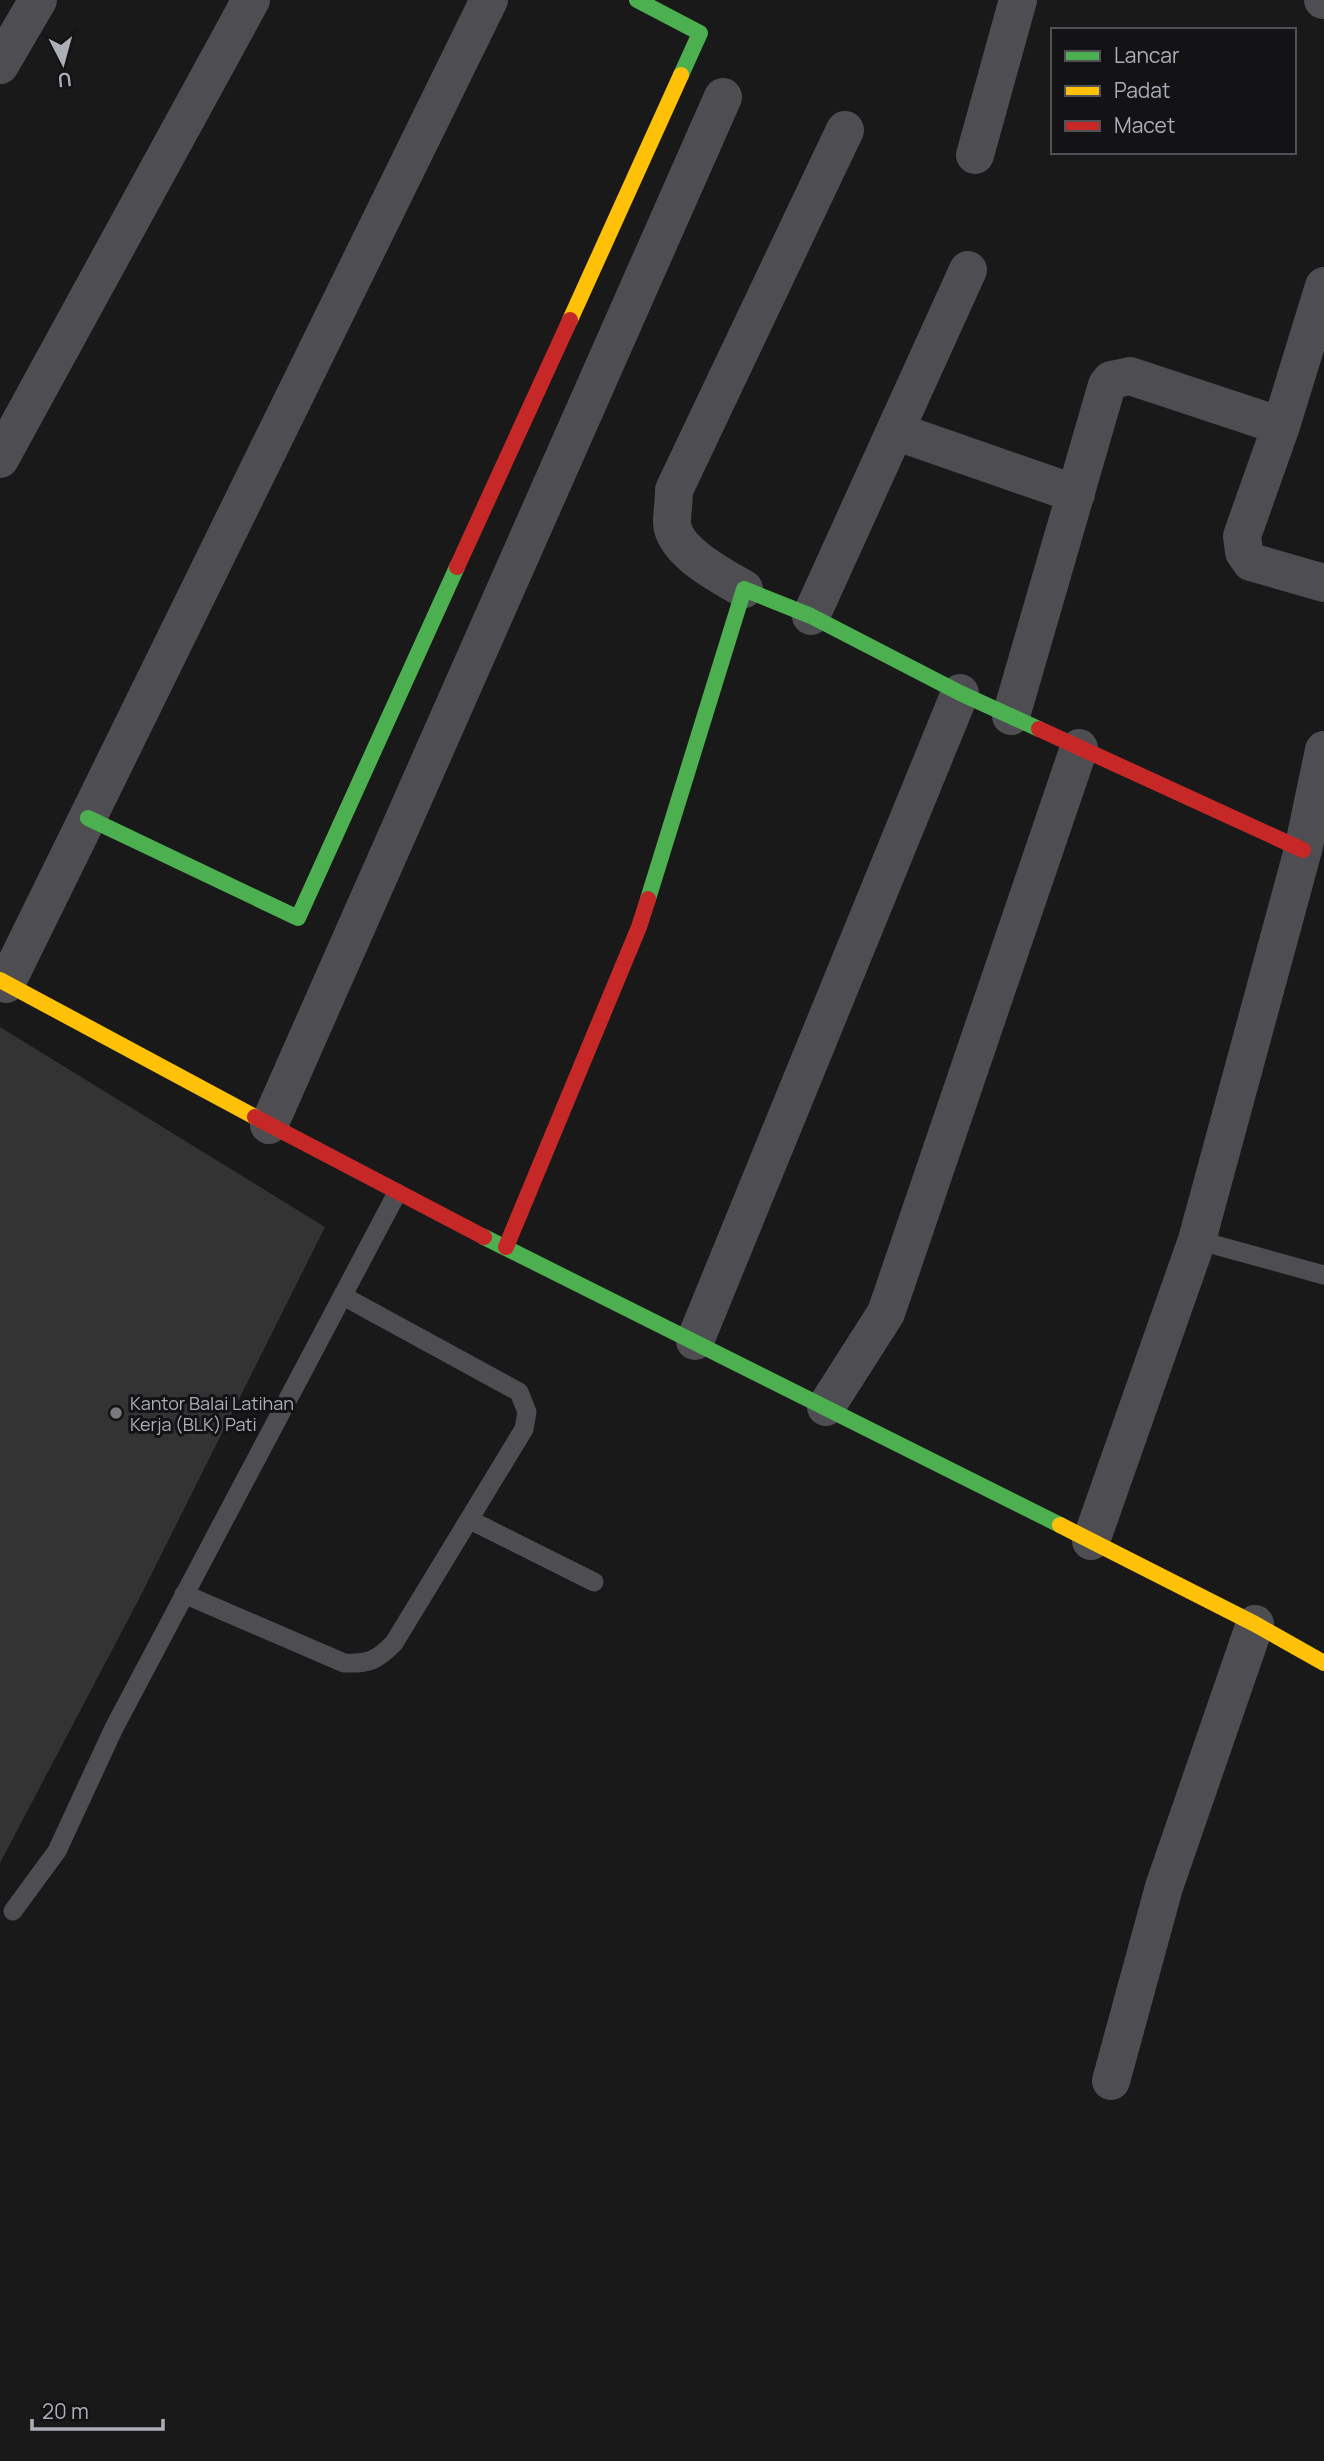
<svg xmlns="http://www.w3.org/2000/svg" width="1324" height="2461" viewBox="0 0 1324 2461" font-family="Manrope,sans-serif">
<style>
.building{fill:#333334}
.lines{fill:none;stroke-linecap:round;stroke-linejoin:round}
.lane{stroke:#4e4e52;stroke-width:19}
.street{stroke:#4e4e52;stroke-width:38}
.fast{stroke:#4caf50;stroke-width:16}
.slow{stroke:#ffc107;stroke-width:16}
.jam{stroke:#c62828;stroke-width:16}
.poi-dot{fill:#797a80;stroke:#131315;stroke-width:2.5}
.labels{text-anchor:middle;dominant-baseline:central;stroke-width:6;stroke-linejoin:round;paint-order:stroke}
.poi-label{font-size:18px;fill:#acaeb8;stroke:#131315;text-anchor:start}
</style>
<rect width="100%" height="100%" fill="#191919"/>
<path class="building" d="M0,1027L325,1227L139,1599L0,1863Z"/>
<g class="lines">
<path class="lane" d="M1197,1240L1324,1275
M470,1520L594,1582
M184,1594L344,1663C369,1664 376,1661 394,1643L524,1429L527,1412L519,1392L343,1296
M13,1911L57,1851L114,1728L397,1193"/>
<path class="street" d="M1323,0H1324
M0,65L38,0
M975,155L1018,0
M1324,286L1281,426L1242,536L1244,552L1251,562L1324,583
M895,431L1076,494
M0,459L251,0
M744,589C722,576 674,552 672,523C672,512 674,501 674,490L845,130
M811,616L968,270
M1011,716L1107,385L1111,380L1130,376L1281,426
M6,984L489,0
M269,1125L723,97
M695,1341L960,693
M826,1407L886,1313L1079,748
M1091,1541L1197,1240L1303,850L1324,750
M1111,2081L1164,1887L1255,1624"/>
<path class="fast" d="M637,0L700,33L681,75
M88,818L298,918L457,567
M648,899L744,589L811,616L960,693L1039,729
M484,1237L1060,1525"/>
<path class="slow" d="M570,320L681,75
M0,980L255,1117
M1060,1525L1255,1624L1324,1663"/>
<path class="jam" d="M457,567L570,320
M1039,729L1303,850
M255,1117L484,1237
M506,1247L639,927L648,899"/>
</g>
<circle class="poi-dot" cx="116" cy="1413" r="7"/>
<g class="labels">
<g class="poi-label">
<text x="130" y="1403">Kantor Balai Latihan<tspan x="130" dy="21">Kerja (BLK) Pati</tspan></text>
</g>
</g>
<rect x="1051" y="28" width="245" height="126" fill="#131315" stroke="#505156" stroke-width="2"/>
<rect x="1065" y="51" width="35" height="10" fill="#4caf50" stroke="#505156" stroke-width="2"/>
<text x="1114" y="63" font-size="21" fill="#acaeb8">Lancar</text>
<rect x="1065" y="86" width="35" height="10" fill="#ffc107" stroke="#505156" stroke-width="2"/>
<text x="1114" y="98" font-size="21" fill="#acaeb8">Padat</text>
<rect x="1065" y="121" width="35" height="10" fill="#c62828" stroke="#505156" stroke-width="2"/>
<text x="1114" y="133" font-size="21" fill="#acaeb8">Macet</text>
<g transform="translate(63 63) rotate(174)" stroke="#131315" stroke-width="5" paint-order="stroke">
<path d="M0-5L12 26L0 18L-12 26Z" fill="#acaeb8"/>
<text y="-10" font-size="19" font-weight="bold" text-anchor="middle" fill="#acaeb8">U</text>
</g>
<path d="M32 2419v10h131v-10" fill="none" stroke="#acaeb8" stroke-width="3.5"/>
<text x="42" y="2419" font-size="21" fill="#acaeb8" stroke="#131315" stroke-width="5" paint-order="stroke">20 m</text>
</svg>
